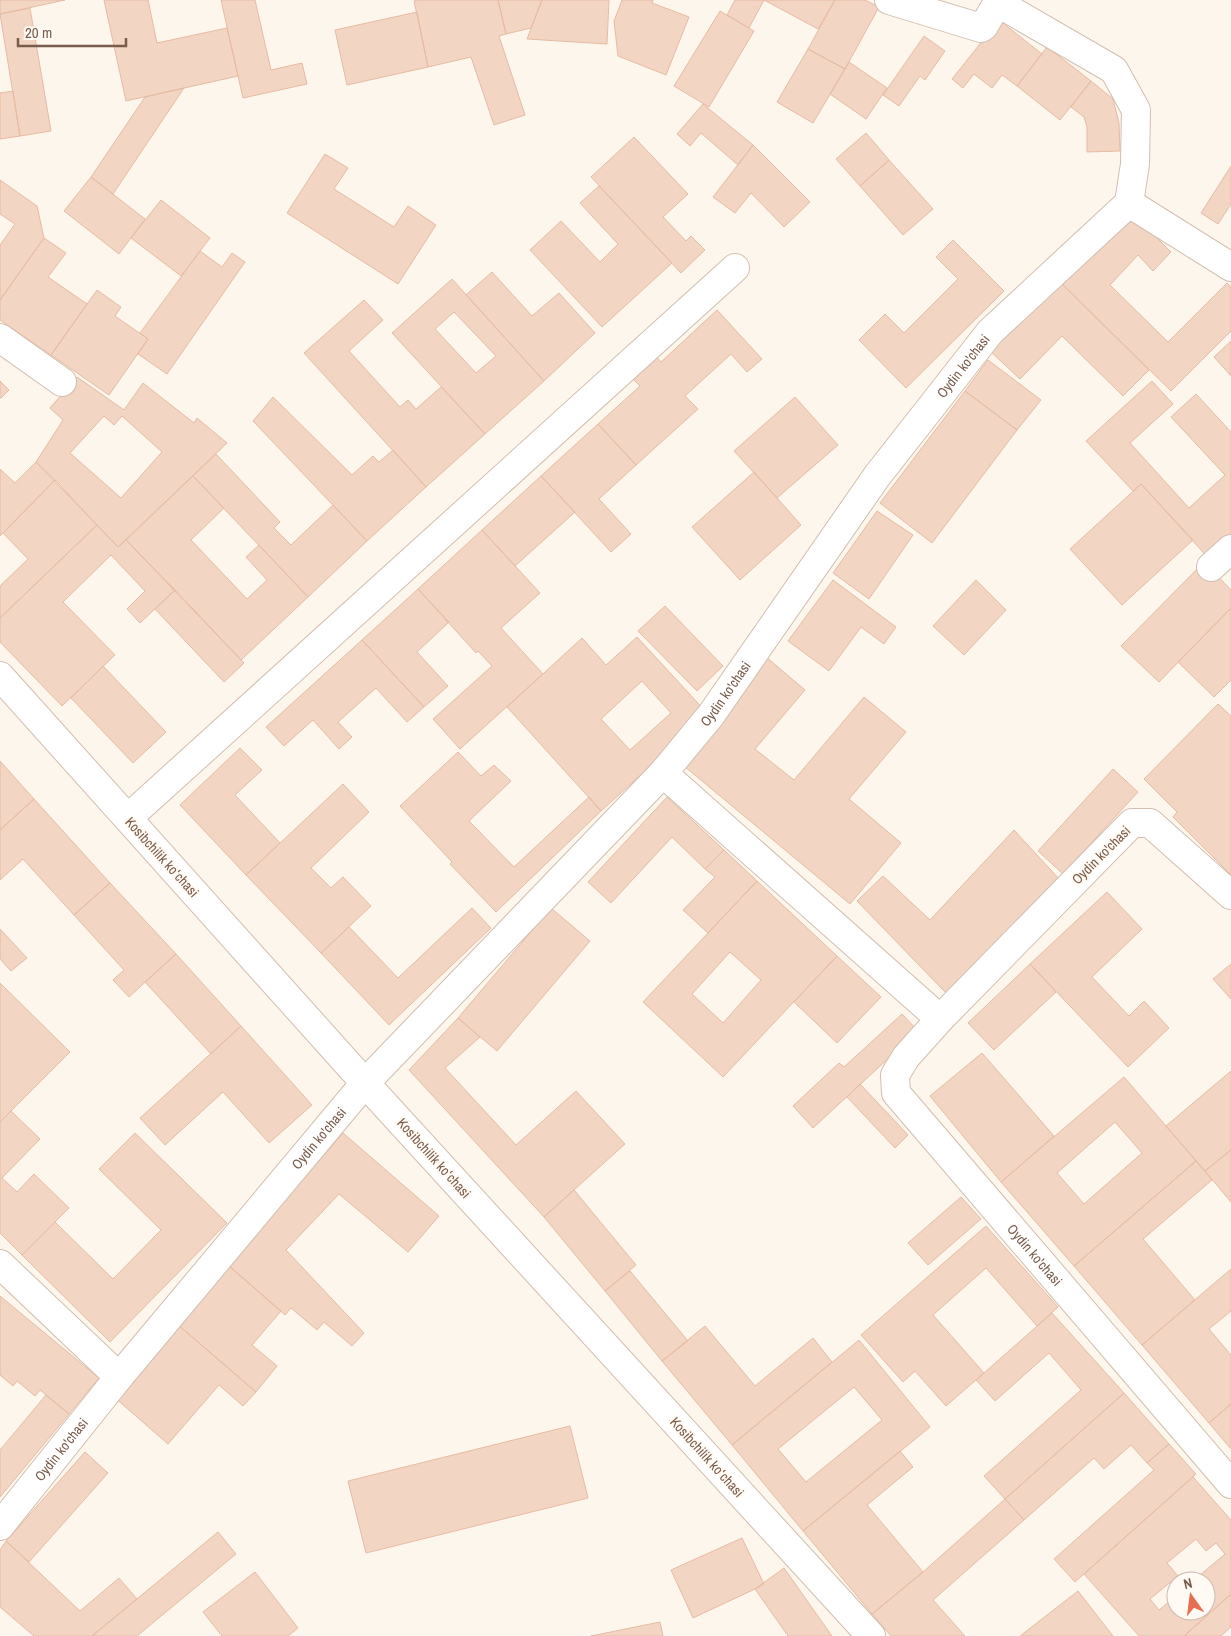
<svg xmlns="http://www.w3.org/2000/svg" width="1231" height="1636" viewBox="0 0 1231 1636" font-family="'Archivo Narrow',sans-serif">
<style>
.building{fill:#f3d5c3;stroke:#e6bba3;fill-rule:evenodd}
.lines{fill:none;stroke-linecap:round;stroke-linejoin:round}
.minor-casing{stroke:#d1beb0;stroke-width:30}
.minor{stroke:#fff;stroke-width:28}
.labels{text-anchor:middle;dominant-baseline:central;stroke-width:4;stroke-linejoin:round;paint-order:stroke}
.street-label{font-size:14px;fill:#7a5c4d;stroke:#fffaf3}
</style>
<rect width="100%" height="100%" fill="#fdf6ec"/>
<path class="building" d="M0,0H65L0,14Z
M104,0H148L157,43L227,28L238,76L126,101Z
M221,0H255L271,70L302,63L307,84L243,98Z
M418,0H498L506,34L499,36L525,115L494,125L471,57L428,67L414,1Z
M498,0H542L531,28L506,34Z
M542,0H609L607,44L527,39Z
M622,0H653L652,3L689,17L666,75L618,56L614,21Z
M735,0H764L749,28L727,15Z
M764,0H835L818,29Z
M835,0H865L879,7L845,69L808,49Z
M30,8L51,131L20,136L0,14Z
M720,11L754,31L709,107L674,86Z
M417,12L428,67L347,85L335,30Z
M999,20L1042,54L1017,86L1002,75L992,88L974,74L963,88L952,79Z
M924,36L945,51L925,80L920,76L899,106L883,95Z
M1047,47L1091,81L1060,120L1017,86Z
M808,49L845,69L813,123L777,102Z
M849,62L887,88L866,119L830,94Z
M1091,81L1113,99L1119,123L1120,151L1087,152V127L1084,117L1071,107Z
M184,88L113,194L91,177L145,97Z
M13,91L20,136L0,139V93Z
M703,104L753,145L738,165L701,133L690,146L677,134Z
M866,133L889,160L860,186L836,159Z
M634,137L688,194L663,217L686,241L691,236L705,250L681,273L591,177Z
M753,145L810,202L784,227L751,193L735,213L713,197Z
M325,154L348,168L334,189L394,227L408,206L436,225L398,284L287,213Z
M889,160L933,209L903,235L860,186Z
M1231,166V204L1218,224L1201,213Z
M91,177L145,219L119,254L64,211Z
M0,180L37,206L44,238L0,300V245L15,224L0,214Z
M599,186L672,263L602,327L530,250L561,221L600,262L618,244L580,203Z
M161,200L210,238L181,276L131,238Z
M1129,210L1171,252L1153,271L1138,255L1110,285L1168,342L1227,283L1231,287V331L1171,391L1059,281Z
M44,238L66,253L48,277L87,304L51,355L0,320V300Z
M953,240L1004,291L906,388L859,340L885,314L904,333L958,279L936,257Z
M200,251L222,267L232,253L245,262L167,374L138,354L148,339L140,333Z
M492,272L532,316L559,293L595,333L544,381L466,295Z
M452,279L544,381L485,434L392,333ZM454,312L496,356L476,373L435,329Z
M1059,281L1149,370L1123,396L1062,336L1020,379L990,351Z
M97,290L121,307L115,316L148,339L109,395L51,355Z
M364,300L383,320L349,351L400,407L408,400L416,409L441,387L485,434L426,487L304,353Z
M717,310L762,359L747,372L731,354L685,396L698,409L636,465L598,424L640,386L630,376L654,354L661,362Z
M1231,341V376L1214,357Z
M988,360L1041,400L1017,430L965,391Z
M77,377L124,410L143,383L194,423L197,418L227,443L118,547L36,462L63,420L50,408ZM104,416L114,425L122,416L162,452L121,498L70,453Z
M0,381L9,390L1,398H0Z
M1152,381L1173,404L1130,443L1189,508L1225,475L1171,417L1196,394L1231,432V544L1212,562L1141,484L1133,491L1086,441Z
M965,391L1017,430L932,543L880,503Z
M273,397L352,475L373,456L379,462L393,450L426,487L367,541L253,421Z
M795,397L838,445L777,498L734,451Z
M598,424L636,465L599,499L631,534L611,552L541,476Z
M216,454L280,522L274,528L291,545L333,505L367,541L308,597L193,476Z
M36,462L55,480L0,536V469L15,483Z
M754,472L801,525L740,580L692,527Z
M193,476L224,508L191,540L247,599L267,580L246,557L259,545L308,597L241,660L126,540Z
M541,476L575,512L515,566L482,530Z
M55,480L97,525L0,618V586L28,559L3,533Z
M1141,484L1193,540L1122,605L1070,549Z
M877,511L913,535L869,599L833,573Z
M97,525L118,547L126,540L175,590L140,623L127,609L145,591L111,555L63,602L115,655L62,706L0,642V618Z
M482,530L540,593L501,628L543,674L460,749L433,719L492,666L478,651L476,653L418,589Z
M1204,562L1231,590V608L1159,682L1121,646Z
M833,580L896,627L884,644L861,627L829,671L788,641Z
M976,580L1006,610L964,655L933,626Z
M418,589L449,622L417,652L448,686L424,707L362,640Z
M175,590L244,663L224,682L155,609Z
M665,606L723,666L697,691L638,631Z
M1231,608V680L1214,697L1178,662Z
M637,637L708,714L601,811L507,707L582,638L606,665ZM642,681L671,713L630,750L601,719Z
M362,640L424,707L407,722L376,688L338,722L352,737L339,749L313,720L284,746L266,727Z
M765,656L805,690L755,749L794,780L864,697L906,732L849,799L901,843L850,904L678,761Z
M103,666L166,732L133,763L71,698Z
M1218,704L1231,716V875L1173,817L1177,812L1144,779Z
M240,748L262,770L235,795L280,843L246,875L180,805Z
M458,752L481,776L494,765L511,781L469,821L514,867L589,797L601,811L496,912L450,864L452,862L400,806Z
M0,761L34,799L0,830Z
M1113,769L1138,792L1063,874L1038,851Z
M343,784L369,812L311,868L331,888L343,877L371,906L321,953L246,875Z
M667,797L724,850L705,869L672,837L611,903L588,882Z
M34,799L110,883L74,915L23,859L0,880V830Z
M1014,830L1060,880L946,993L857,901L883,876L930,920Z
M724,850L757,881L708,933L683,910L715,877L705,869Z
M757,881L837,956L723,1077L643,1002ZM730,952L761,980L723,1023L692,994Z
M110,883L176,954L129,997L113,980L124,970L74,915Z
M1107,892L1142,929L1092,977L1129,1016L1144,1001L1169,1028L1128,1067L1030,964Z
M472,908L491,928L389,1025L321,953L349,927L398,978Z
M551,908L590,941L497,1051L458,1018Z
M0,929L27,958L11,971L0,959Z
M176,954L241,1026L211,1054L145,982Z
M837,956L881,997L837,1043L794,1002Z
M1030,964L1056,992L994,1050L968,1023Z
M1231,964V999L1213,979Z
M0,983L70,1052L0,1122Z
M902,1014L918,1031L813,1128L793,1106L839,1063L844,1067Z
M458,1018L480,1037L445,1068L516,1145L576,1091L625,1144L544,1217L409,1070Z
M241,1026L312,1105L269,1143L223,1092L165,1145L140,1118Z
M982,1053L1054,1136L1001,1182L930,1096Z
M1231,1071V1150L1205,1171L1166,1126Z
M1124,1077L1196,1161L1074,1266L1001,1182ZM1115,1122L1142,1153L1084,1204L1057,1173Z
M860,1084L908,1135L895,1148L847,1097Z
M11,1111L40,1139L2,1178L17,1192L34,1174L69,1208L22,1255L0,1233V1122Z
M135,1133L227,1223L110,1342L22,1255L55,1222L113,1279L161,1230L99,1169Z
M343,1133L439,1216L408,1252L339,1194L286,1250L364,1333L352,1346L324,1322L317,1330L291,1308L285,1315L228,1265Z
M1231,1150V1202L1205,1171Z
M1196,1161L1212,1180L1143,1239L1195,1300L1142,1345L1074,1266Z
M574,1190L636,1265L605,1291L544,1217Z
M961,1197L981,1219L928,1265L908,1243Z
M986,1226L1058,1307L1037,1326L986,1268L933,1315L984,1373L946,1406L915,1371L903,1382L861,1335Z
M228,1265L281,1311L252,1345L277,1366L256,1392L177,1324Z
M1231,1269V1311L1209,1329L1231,1355V1404L1209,1423L1142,1345Z
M630,1271L688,1341L662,1361L605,1291Z
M0,1296L99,1378L69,1414L40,1390L35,1396L17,1381L13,1386L0,1375Z
M1052,1313L1124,1393L1005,1499L984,1476L1081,1390L1049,1353L995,1401L976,1380Z
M177,1324L256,1392L243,1406L219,1385L168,1444L114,1397Z
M705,1326L755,1386L813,1338L832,1362L732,1445L662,1361Z
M859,1340L930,1427L803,1531L732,1445ZM854,1387L882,1420L806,1482L778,1449Z
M1124,1393L1169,1444L1147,1463L1131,1445L1104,1469L1094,1458L1024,1520L1005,1499Z
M46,1395L69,1414L0,1497V1450Z
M1231,1404V1449L1209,1423Z
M570,1426L588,1498L366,1553L348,1481Z
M1169,1444L1196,1474L1075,1582L1054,1559L1154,1470L1147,1463Z
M900,1451L913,1467L867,1505L923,1572L872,1614L803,1531Z
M85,1452L108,1473L29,1562L6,1541Z
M1193,1477L1231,1520V1594L1184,1636H1139L1084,1574ZM1196,1539L1206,1551L1216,1543L1225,1554L1193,1581H1206V1611H1176V1596L1159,1610L1150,1599L1178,1576L1167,1563Z
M1005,1499L1024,1520L933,1600L965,1636H891L872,1614L923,1572Z
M218,1532L236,1554L137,1636H92Z
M742,1538L764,1584L755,1589L693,1618L671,1570Z
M6,1541L80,1611L119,1578L137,1599L92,1636H34L0,1607V1550Z
M784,1568L832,1636H788L755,1589Z
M255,1572L298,1628L288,1636H222L203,1612Z
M1078,1591L1113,1636H1020Z
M1231,1594V1627L1221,1636H1184Z
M660,1622L663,1636H591Z"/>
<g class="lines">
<defs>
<g id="minor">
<path d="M889,0L981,28L984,26L999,0"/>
<path d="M1129,203L1231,267"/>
<path d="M0,338L62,382"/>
<path d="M1211,567L1231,549"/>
<path d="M0,676L365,1083L871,1636"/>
<path d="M663,773L940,1019"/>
<path d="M128,818L735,268"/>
<path id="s1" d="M1231,895L1150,823H1132L940,1019L906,1057L895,1075L896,1093L1231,1484"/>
<path d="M0,1264L119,1377"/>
<path id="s2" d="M0,1526L119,1377L365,1083L663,773L711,715L877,476L990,332L1129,203L1135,164L1136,110L1114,70L998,3"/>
</g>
</defs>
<use href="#minor" class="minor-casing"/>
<use href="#minor" class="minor"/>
</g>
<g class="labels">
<g class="street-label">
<text stroke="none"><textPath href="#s2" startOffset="1510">Oydin ko'chasi</textPath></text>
<text stroke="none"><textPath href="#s2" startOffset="1105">Oydin ko'chasi</textPath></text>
<text transform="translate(1101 855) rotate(-45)">Oydin ko'chasi</text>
<text transform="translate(162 857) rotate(48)">Kosibchilik koʻchasi</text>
<text stroke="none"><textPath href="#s2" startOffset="502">Oydin ko'chasi</textPath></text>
<text transform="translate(434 1158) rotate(48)">Kosibchilik koʻchasi</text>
<text stroke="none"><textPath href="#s1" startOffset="704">Oydin ko'chasi</textPath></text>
<text stroke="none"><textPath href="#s2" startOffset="98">Oydin ko'chasi</textPath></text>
<text transform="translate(707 1457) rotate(48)">Kosibchilik koʻchasi</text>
</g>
</g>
<g transform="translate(1191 1596) rotate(346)"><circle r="24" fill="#fffaf3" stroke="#cabbb1"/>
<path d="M0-4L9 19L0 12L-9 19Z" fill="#e76f51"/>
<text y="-8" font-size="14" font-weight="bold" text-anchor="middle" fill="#7a5c4d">N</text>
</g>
<path d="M18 38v8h108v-8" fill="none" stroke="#7a5c4d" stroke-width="2.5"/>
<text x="25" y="38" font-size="15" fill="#7a5c4d" stroke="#fffaf3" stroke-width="4" paint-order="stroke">20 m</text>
</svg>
